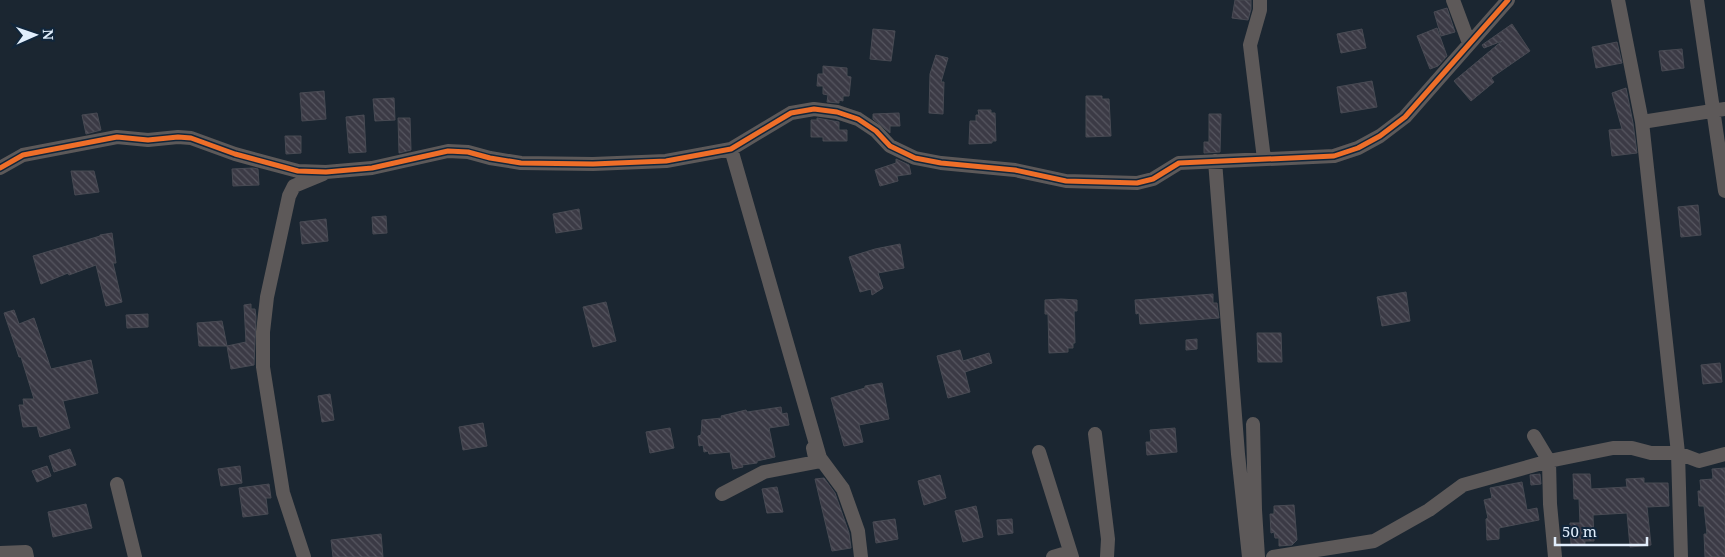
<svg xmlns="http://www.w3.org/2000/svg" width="1725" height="557" viewBox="0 0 1725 557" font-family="'Noto Serif',serif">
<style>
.building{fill:url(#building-back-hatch);stroke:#484a53}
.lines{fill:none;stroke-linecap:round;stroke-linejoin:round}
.minor{stroke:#5d5959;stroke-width:14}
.cycleway-casing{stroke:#11263b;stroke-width:8}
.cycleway{stroke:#ee6e29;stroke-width:5}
</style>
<defs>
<pattern id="building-back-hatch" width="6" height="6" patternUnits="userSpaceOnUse" patternTransform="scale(1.25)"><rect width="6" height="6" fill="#3b3a45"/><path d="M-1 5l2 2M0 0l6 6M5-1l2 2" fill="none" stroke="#575761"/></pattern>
</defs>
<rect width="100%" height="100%" fill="#1b2631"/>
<path class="building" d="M1235,0H1251V9L1248,20L1232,18Z
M1447,8L1455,32L1441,36L1434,12Z
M1512,24L1530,51L1491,78L1494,82L1471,101L1454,81L1502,41L1484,48L1482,45Z
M1437,28L1447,56L1438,66L1430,69L1417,36Z
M873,29L895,31L891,61L870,59Z
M1362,29L1366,48L1341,53L1337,34Z
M1617,42L1622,63L1596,68L1592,47Z
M1682,49L1684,68L1662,71L1659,51Z
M936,55L948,58L941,82H944L943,114L929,113L930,74Z
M823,66L847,68V76L851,77L849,96H843V101L839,100V103L827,102L828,95L823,94V86H817L818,74H823Z
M1372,81L1377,107L1341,113L1337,87Z
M1626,88L1633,123L1637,153L1612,156L1609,130L1622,129L1612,93Z
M324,91L326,119L302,121L300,93Z
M1086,96H1102V99H1109L1111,136L1086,137Z
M394,98L395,120L375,121L373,99Z
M978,110H991V113H995L996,141H992V143L969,144L970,121H976V115H979Z
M97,113L101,130L86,134L82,115Z
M899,113L900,126H890V133L873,119V114Z
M1209,114H1221L1220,152L1204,153V142H1209Z
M364,115L366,152L349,153L346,117Z
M398,118H410L411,150L399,153Z
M817,118L839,122V130H847V141H823V137H811V120H817Z
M285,136H301V153L286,154Z
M896,159L909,165L911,174L897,176L898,181L880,186L875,170L896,163Z
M253,168L258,169L259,185L233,186L232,169Z
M71,171H94L99,192L75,195Z
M1698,205L1701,235L1681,237L1678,207Z
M579,209L582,229L556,233L553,214Z
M386,216L387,233L373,234L372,217Z
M326,219L328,241L302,244L300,222Z
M112,233L116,263H113L122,302L106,306L96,265L69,275L68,273L41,284L33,256L100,236V235Z
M900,244L904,268L878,273L883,288L872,295L871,289L860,292L849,257L875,249Z
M1406,292L1410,321L1382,326L1377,297Z
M1213,294V303H1217L1219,318L1140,324L1139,313L1136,314L1135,300Z
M1061,299L1077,300V311H1074L1075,343H1073V348H1068V352L1049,353L1048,314H1045V300Z
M606,302L616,341L593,347L583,307Z
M251,304V309H255L256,317L254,365L231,369L227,346L246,342L244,305Z
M14,310L19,324L34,318L51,369L91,360L98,393L63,401L70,428L40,437L37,426L23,427L19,405H24L23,399H34L21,357H19L4,313Z
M148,314V327L127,328L126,315Z
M222,321L227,346H199L197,323Z
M1257,333H1281L1282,362H1258Z
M1197,339V349L1186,350V340Z
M960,350L963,361L989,353L992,363L965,372L970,392L948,398L937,356Z
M1720,363L1722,382L1703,384L1701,365Z
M882,383L889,419L859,425L863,442L844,446L831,398L865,388V386Z
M330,394L334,420L322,422L318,396Z
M781,407L782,414L787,413L789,425L769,428L775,457L757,461V463L742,465L743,467L733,469L730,452L709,454L708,451L704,452L703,445L699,446L698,436L701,435L702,420L722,418L721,416L746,410L747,412Z
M483,423L487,446L463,450L459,427Z
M670,428L674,448L650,453L646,432Z
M1175,428L1177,452L1147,455L1146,442H1151L1150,430Z
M70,449L76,465L54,472L49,456Z
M47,466L51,476L37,482L32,471Z
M240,466L242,483L221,486L218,469Z
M1725,468V557H1705L1704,534H1707L1704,506H1699L1698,491H1701L1700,480L1713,479L1712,469Z
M1540,474L1541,484L1531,485L1530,475Z
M1573,474H1590L1591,489L1627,487L1626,479L1644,478V483H1668L1669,506L1647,507L1651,545L1630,547L1627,513L1593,515L1594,541H1585V544L1571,545L1570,523H1580L1579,499H1574Z
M940,475L946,498L924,505L918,481Z
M824,478L835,493L849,533L851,548L832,551L815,479Z
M1522,482L1527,510L1537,508L1539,520L1499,528V539L1487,540L1486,519L1488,518L1484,500L1492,498L1490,488Z
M269,484L271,498H266L268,514L243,517L239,488Z
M777,487L783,512L767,513L762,489Z
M86,504L92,528L53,537L48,512Z
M1294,505L1297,540L1292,545L1279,546V538H1275L1274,532L1271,533L1270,514H1274V506Z
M976,506L983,537L963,542L955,511Z
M895,519L898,539L876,543L873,522Z
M1012,519L1013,533L998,535L997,520Z
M381,534L383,557H333L331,540Z"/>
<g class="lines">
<path class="minor" d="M1260,0V10L1250,45L1264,159
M1453,0L1469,43
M1618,0L1642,122L1678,453L1681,557
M1697,0L1725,191
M1642,122L1725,109
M731,149L820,458L843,489L858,531L861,557
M1215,161L1238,454L1249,557
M0,168L23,155L117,137L148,140L178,137L191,138L235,154L298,171L326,172L372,168L448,151L468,152L490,158L521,163L593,164L666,161L731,149L791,113L814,109L837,112L858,119L876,131L890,146L915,158L941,163L1015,170L1066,181L1137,183L1153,179L1179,163L1334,156L1358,148L1380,136L1405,117L1508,0
M1253,424L1255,510L1258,557
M1095,434L1108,539L1107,557
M1534,436L1549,461L1550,504L1555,557
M1039,452L1072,557
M117,484L135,557
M722,494L764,472L816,462L813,448
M0,553L26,552L27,557
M304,557L283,493L263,367V332L267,297L289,196L294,186L323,174
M1053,557L1070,552
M1273,557L1374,541L1429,510L1463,485L1549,461L1613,448H1632L1651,453H1678L1699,461L1725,454"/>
<defs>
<path id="cycleway" d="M0,168L23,155L117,137L148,140L178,137L191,138L235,154L298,171L326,172L372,168L448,151L468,152L490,158L521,163L593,164L666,161L731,149L791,113L814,109L837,112L858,119L876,131L890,146L915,158L941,163L1015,170L1066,181L1137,183L1153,179L1179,163L1334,156L1358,148L1380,136L1405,117L1508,0"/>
</defs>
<use href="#cycleway" class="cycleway-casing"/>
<use href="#cycleway" class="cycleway"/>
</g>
<g transform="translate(35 35) rotate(88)" stroke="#11263b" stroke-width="4" paint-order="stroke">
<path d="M0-4L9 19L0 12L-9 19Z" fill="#e1eefc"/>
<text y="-8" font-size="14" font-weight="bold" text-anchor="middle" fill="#e1eefc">N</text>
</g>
<path d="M1555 537v8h92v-8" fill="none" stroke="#e1eefc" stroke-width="2.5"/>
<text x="1562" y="537" font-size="15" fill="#e1eefc" stroke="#11263b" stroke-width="4" paint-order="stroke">50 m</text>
</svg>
